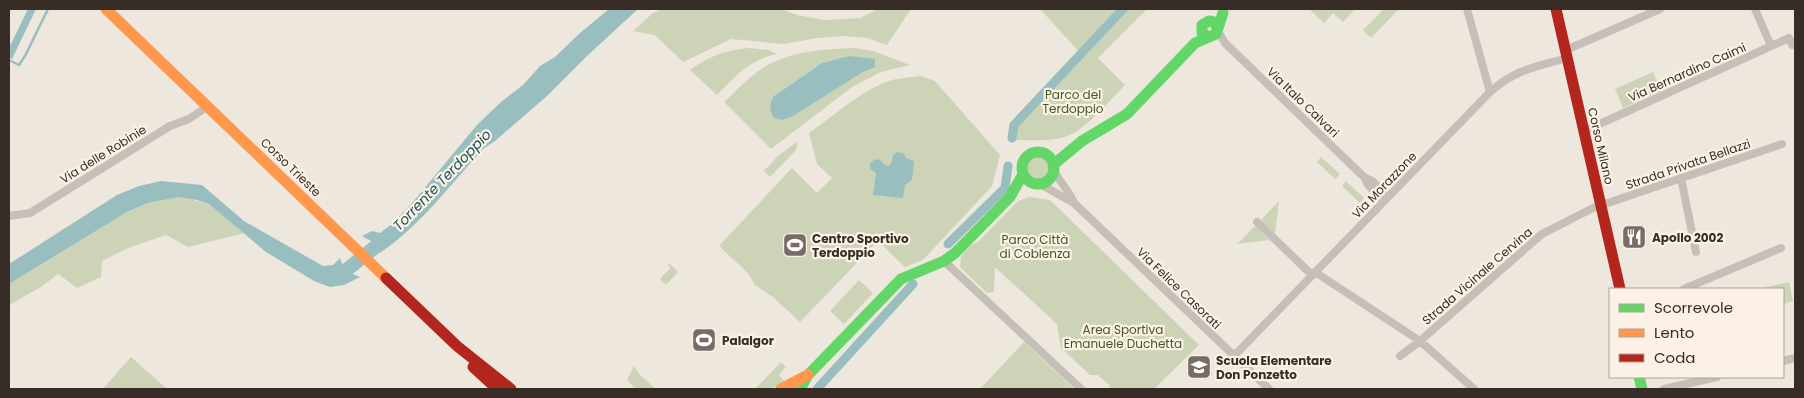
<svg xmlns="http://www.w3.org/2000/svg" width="1804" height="398" viewBox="0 0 1804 398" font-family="Poppins,sans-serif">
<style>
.green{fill:#cdd3b7;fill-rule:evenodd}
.water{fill:#99bebf}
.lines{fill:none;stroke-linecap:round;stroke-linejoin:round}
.stream{stroke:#99bebf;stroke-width:2.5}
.canal{stroke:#99bebf;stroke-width:9}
.river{stroke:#99bebf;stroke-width:14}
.street{stroke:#c6bfb7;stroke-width:8}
.fast{stroke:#63d668;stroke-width:11}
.slow{stroke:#ff974d;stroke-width:11}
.jam{stroke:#b3261e;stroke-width:11}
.labels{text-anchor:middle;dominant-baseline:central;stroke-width:4.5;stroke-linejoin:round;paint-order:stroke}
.street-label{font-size:12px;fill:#372c26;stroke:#fbf1e5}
.park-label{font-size:12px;fill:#435728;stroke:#fbf1e5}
.poi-label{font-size:12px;font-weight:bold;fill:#372c26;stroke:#fbf1e5;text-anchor:start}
.water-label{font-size:14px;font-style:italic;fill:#18545b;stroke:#fbf1e5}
</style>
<rect width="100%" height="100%" fill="#ede7de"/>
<path class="green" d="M662,9H781L797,15L824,20L860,18L878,9H911L887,45L867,38L844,36L817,38L784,44L731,39L683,62L655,35L633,31L653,13Z
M1040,9H1147L1098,58L1125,85C1111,99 1086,130 1067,136C1050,142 1031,140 1014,140L1018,121L1083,56Z
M1309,9H1355L1343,22L1333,13L1324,23Z
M1384,9H1399L1371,38L1363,30Z
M749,48L769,50L777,54C749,60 736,76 717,95L690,70C709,56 726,50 749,48Z
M855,48L873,51L910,65L881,72L852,87L771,149L724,102C733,94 742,84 752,76C780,52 819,49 855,48ZM849,56L875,67L861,73L774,96L822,63Z
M1653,72L1661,91L1623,108L1615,89Z
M920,76L935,81L1000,155L992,186L923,260L905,267L878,241L800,322L773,297L755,285L748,273L719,246L792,168L817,193L832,178L817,164L809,133C832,117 854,97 879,85C892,78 906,78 920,76Z
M798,141L796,150L770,177L764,171L778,156Z
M1025 168a12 12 0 1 1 24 0a12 12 0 1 1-24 0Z
M1321,157L1340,174L1335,179L1317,162Z
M1346,181L1364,198L1360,203L1342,186Z
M178,196L209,204L245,233L188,247L166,235L128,248L102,261L101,277L77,288L58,274L41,287L9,305V284L127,212L148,203Z
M1029,197L1050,200L1199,345L1154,389H1109L1110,386L1098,375H1090L1061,348L1057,324L995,267L994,289V292L987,293L960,267L961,256L970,246L979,241L1018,201Z
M1279,201L1275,234L1261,220Z
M1255,226L1269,240L1237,244Z
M669,263L678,272L666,285L660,279L670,268L668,265Z
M859,280L873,293L844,324L830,311Z
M1789,282L1793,301L1783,304V289H1757Z
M1024,342L1074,389H980Z
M131,357L167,389H103Z
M781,362L786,367L779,375L785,382L770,389H755Z
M634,366L640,375L656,389H636L627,380Z"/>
<path class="water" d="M28,9H36L12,59L9,57V48Z
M609,9H638L587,56L547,96L495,141L483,149C450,185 421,225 380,253L371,241L362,236L372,231L380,233L392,224L413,202L477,125L501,102L523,85L540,66L555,57L580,33Z
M849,56L875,59V67L861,73L793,116L782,120L774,118C769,110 769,103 774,96L822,63Z
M897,152L903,153L906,158L914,161L912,180L905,185L903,198L873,195L876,173L870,169V163L874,160L878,159C884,162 884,169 891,164L893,155Z
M161,181L202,185L244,221L323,266L333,265L340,258C343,269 350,273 360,277L344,285L330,287L314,281L266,252L209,204L197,200L178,197L148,203L127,212L9,284V264L117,195L139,186Z"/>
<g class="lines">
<path class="stream" d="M9,60L19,65L25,56L48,9"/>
<path class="canal" d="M1012,138L1014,125L1123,9
M948,244L1005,188L1008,166
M817,389L913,284"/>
<path class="river" d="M330,275H340L389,236"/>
<path class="street" d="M1467,9L1490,92
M1755,9L1771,46
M1217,29L1225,43L1365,178
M1566,50L1660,9
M1584,131L1789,38L1792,45L1795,43
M1054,170C1059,182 1070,191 1074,203
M1681,178L1696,252
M1040,184L1074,203L1269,389
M1384,201L1368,185L1365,178L1372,181L1389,196
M9,216L30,213L170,126L189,119L208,106
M1257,222L1312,275
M944,261L1081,389
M1315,272L1420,341L1474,389
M1684,289L1781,248
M1234,356L1490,92C1516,69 1535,67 1567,58
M1400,356L1420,341L1542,234L1593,208L1782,144
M1783,361L1795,358
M1664,389L1717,377"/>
<path class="fast" d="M1209,37L1202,33V25L1209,21L1214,22L1217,27
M1022 168a16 16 0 1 1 32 0a16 16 0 1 1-32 0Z
M1053,165L1082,141L1127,114L1195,43L1216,34L1223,13
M1639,377L1642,389
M800,389L808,375L901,279L944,261L955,253L1010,197L1023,174"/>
<path class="slow" d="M106,9L386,278
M781,389L808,375"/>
<path class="jam" d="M1556,9L1620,289
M386,278L457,346L511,389
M473,367L497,389"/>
</g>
<defs>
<symbol id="restaurant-square" viewBox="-11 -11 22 22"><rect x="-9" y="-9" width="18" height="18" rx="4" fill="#776d66" stroke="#fbf1e5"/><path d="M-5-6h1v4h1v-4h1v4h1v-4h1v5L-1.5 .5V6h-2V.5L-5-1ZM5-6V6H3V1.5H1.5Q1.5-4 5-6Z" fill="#fff"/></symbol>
<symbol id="stadium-square" viewBox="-11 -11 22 22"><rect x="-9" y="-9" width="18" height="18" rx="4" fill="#776d66" stroke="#fbf1e5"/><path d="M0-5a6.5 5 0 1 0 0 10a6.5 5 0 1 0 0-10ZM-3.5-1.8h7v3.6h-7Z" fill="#fff"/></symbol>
<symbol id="school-square" viewBox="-11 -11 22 22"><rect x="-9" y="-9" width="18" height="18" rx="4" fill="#776d66" stroke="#fbf1e5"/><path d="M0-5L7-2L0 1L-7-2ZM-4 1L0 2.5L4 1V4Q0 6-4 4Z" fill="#fff"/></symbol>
</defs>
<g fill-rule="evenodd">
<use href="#restaurant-square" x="1620" y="223" width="28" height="28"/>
<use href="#stadium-square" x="781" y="231" width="28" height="28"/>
<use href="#stadium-square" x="690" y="326" width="28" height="28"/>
<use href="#school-square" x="1185" y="353" width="28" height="28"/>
</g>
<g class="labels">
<g class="street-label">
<text transform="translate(1687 72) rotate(-24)">Via Bernardino Caimi</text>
<text transform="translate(1303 102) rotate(44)">Via Italo Calvari</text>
<text transform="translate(1601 146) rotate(77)">Corso Milano</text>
<text transform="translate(103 154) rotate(-32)">Via delle Robinie</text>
<text transform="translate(1688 164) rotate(-19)">Strada Privata Bellazzi</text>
<text transform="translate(291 167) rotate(44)">Corso Trieste</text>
<text transform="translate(1384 185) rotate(-46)">Via Morazzone</text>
<text transform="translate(1477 276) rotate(-41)">Strada Vicinale Cervina</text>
<text transform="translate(1179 288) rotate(44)">Via Felice Casorati</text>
</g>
<g class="park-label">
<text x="1073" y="94">Parco del<tspan x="1073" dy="14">Terdoppio</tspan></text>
<text x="1035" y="239">Parco Città<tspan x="1035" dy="14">di Coblenza</tspan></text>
<text x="1123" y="329">Area Sportiva<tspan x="1123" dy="14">Emanuele Duchetta</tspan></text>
</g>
<g class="poi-label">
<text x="1652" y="237">Apollo 2002</text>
<text x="812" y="238">Centro Sportivo<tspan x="812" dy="14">Terdoppio</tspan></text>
<text x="722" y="340">PalaIgor</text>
<text x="1216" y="360">Scuola Elementare<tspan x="1216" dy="14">Don Ponzetto</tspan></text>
</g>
<g class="water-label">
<text transform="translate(442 180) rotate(-46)">Torrente Terdoppio</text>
</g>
</g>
<rect width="1804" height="398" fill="none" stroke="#372c26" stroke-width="20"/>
<rect x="1609" y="288" width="175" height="90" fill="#fbf1e5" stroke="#ada299"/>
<rect x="1619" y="304" width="25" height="8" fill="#63d668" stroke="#ada299"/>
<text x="1654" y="313" font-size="15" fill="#372c26">Scorrevole</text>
<rect x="1619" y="329" width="25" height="8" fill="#ff974d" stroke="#ada299"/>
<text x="1654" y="338" font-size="15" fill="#372c26">Lento</text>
<rect x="1619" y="354" width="25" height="8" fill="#b3261e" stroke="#ada299"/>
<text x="1654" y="363" font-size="15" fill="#372c26">Coda</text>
</svg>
